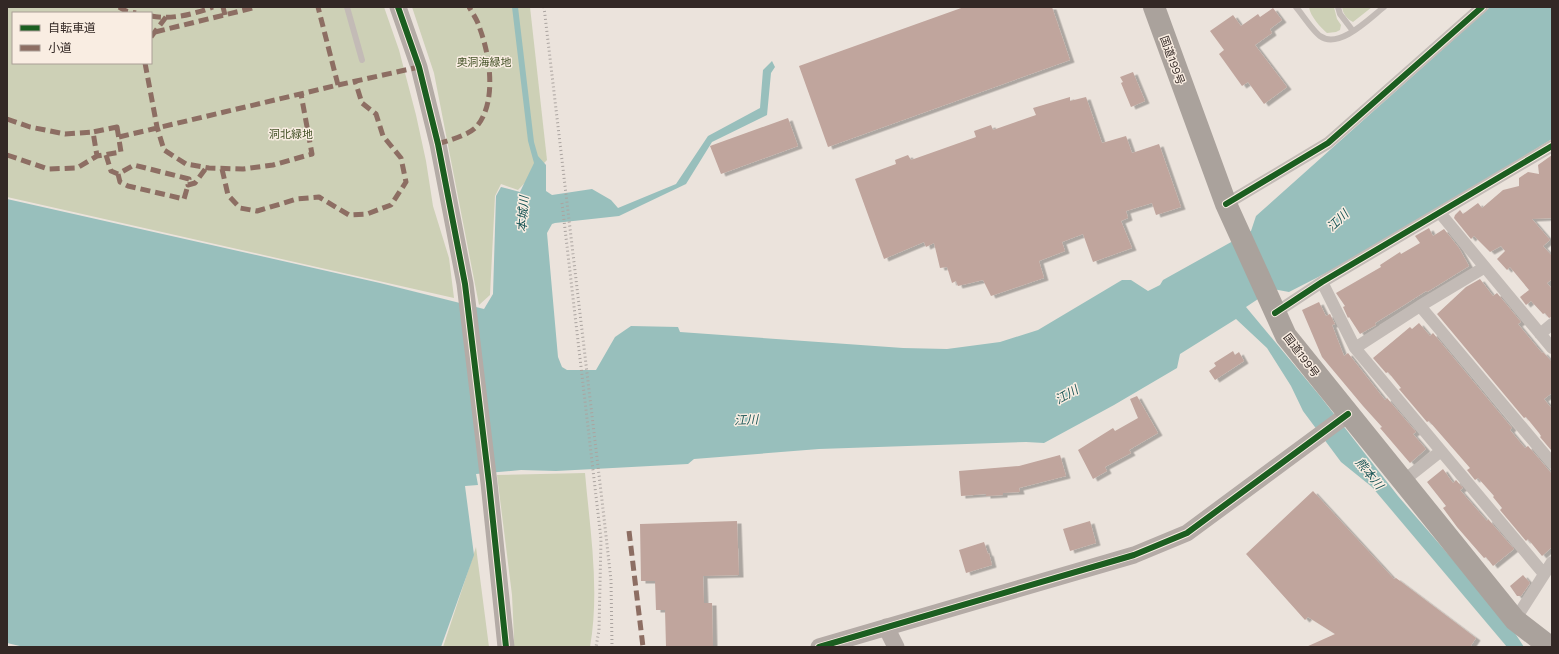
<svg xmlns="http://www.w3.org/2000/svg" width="1559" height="654" viewBox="0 0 1559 654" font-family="Commissioner,'Noto Sans JP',sans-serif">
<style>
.green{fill:#cdd0b6;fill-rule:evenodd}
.water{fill:#98bfbc}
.building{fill:#c0a59d;filter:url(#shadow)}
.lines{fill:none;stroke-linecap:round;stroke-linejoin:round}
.lane{stroke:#c3bbb6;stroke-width:6}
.street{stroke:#c3bbb6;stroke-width:12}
.secondary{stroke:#b4aba6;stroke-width:17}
.highway{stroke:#aaa29c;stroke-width:22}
.rail{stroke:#aba4a0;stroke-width:3;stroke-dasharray:1 3;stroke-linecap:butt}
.quiet{stroke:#8d6e63;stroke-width:5;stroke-dasharray:10 5;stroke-linecap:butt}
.cycleway-casing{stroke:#f9ede2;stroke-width:8}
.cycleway{stroke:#1b5e20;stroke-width:6}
.labels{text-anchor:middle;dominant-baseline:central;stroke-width:3;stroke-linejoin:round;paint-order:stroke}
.street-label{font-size:11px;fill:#332825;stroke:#f9ede2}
.park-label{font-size:11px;fill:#455228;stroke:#f9ede2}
.water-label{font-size:12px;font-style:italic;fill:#195556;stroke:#f9ede2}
</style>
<defs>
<filter id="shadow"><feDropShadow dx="4.5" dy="2.5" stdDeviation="0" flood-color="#0004"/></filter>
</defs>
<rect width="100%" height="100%" fill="#ebe3dc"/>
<path class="green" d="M7,7H384L399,50L416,115L426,161L433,206L449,258L454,298L7,197ZM13,13H151V63H13Z
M412,7H530L547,160L518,190L501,184L495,196L490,295L479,305L434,73Z
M1309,7H1334L1337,19L1341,25L1340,30L1336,32L1327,33C1321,28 1310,16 1309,7Z
M1342,7H1372L1353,22C1347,19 1343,14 1342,7Z
M585,473C590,530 600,590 590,647H513L514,638L512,595L497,475Z
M476,547L489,647H443Z"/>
<path class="water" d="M512,7H518L534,142L538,156L546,165V191L552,195L592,189L611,200L618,208L676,184L708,136L760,108L763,70L772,61L775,67L771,73L767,115L712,142L686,184L619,216L555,223L552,224L547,233L558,357L562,367L567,370H596L615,337L631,326L678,327L680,332L903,348L947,349L1000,342L1038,330L1122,280H1131L1148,291L1160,285L1163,280L1251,231L1256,216L1490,7H1552V139L1369,251L1289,292L1273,289L1246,307L1320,396L1398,496L1511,627L1524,647H1507L1372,487L1341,462L1303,411L1291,386L1267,348L1236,319L1180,354L1177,368L1114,405L1044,443L1026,442L819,449L694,459L688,464L556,471L521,470L476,474L478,485L465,486L474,555L441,647H24L7,643V199L380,283L484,309L493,294L496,196L501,187L520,192L534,163L528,141Z"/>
<path class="building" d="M964,7H1052L1070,60L828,147L799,66Z
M1273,8L1282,20L1270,29L1272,33L1255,45L1287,87L1264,104L1248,82L1242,86L1219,54L1224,50L1210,31L1233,15L1241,26L1258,14L1260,17Z
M1133,72L1145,101L1131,107L1121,83L1123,82L1120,77Z
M1070,97V101L1086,97L1102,143L1126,136L1132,153L1159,144L1181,207L1156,215L1152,203L1126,211L1128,218L1121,221L1132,248L1093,262L1083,234L1062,242L1065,251L1039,261L1044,278L991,296L983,280L958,286L956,281L952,283L947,267L940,268L934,243L926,247L924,242L884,259L855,179L896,164L895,160L908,155L911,160L976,137L974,131L991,125L993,130L1036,115L1033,108Z
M788,118L798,146L721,174L710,146Z
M1552,155V218L1532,219L1550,240L1543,246L1552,256V279L1547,283L1552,289V317L1549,318L1545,313L1543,314L1531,301L1526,305L1520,297L1529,290L1510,267L1507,270L1497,259L1505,251L1501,246L1490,252L1474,236L1471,239L1454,218L1455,215L1460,210L1463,214L1478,203L1482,208L1503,190L1519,186V178L1528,172L1539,174L1538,165Z
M1429,228L1433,236L1444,229L1459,248L1469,266L1427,292L1426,291L1401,307L1375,323L1376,325L1360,334L1349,317L1348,318L1343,307L1345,306L1336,293L1381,267L1380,265L1400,252L1401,254L1420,243L1415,236Z
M1480,279L1493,296L1497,293L1521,322L1518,324L1542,353L1543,352L1552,362V393L1544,399L1552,409L1551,450L1540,437L1541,436L1539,433L1526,417L1524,418L1437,314L1466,287Z
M1319,302L1326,316L1330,314L1335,324L1332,325L1344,356L1348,353L1385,400L1387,398L1416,432L1413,434L1426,449L1410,463L1380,428L1382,427L1363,406L1322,357L1302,310Z
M1419,323L1430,336L1433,333L1512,428L1510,430L1525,448L1528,446L1552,474V547L1542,556L1528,539L1526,541L1500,510L1502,508L1493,497L1494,496L1478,478L1475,480L1467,470L1470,468L1429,421L1427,422L1399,389L1401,388L1388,372L1386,373L1373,358L1410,327L1412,329Z
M1233,351L1235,355L1239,352L1244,361L1215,380L1209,371L1216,366L1214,363Z
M1137,396L1158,433L1129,450L1131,453L1105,467L1107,471L1093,479L1078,450L1113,428L1115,431L1138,418L1130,399Z
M1060,455L1066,476L1019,488L1020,492L1003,493V495L986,496V494L961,496L959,471L1019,466Z
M1443,469L1453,483L1456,480L1463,488L1460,490L1487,521L1488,519L1514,549L1493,566L1486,557L1484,558L1457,527L1443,508L1446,506L1427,482Z
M1313,491L1394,579L1396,578L1476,638L1470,647H1306L1335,634L1308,617L1305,620L1246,554Z
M737,521L739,575L703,576L704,603H712L713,646L666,647L665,610H656L655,581H641L640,524Z
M1090,521L1096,543L1070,551L1063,529Z
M984,542L988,554L989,553L992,565L966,573L959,550Z
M1523,575L1530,583L1521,596H1517L1510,586Z"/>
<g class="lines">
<path class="lane" d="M347,7L362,60
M1296,7C1302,14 1313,31 1320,36C1339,50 1370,18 1384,7
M1338,7L1340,14L1353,31"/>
<path class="street" d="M1226,204L1328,143L1482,7
M1440,213L1552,348
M1322,282L1355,348L1544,574
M1420,306L1552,463
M1275,313L1322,282L1552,146
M1540,334L1552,324
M1355,348L1420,306L1485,267
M1403,481L1441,451
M1515,620L1552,562"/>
<path class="secondary" d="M398,7L419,67L438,144L465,284L489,483L506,647
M886,627L896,647
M819,647L1134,555L1187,533L1348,414"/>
<path class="highway" d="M1154,7L1226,204L1286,336L1515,620L1550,647"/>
<path class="rail" d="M544,7L603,509L611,580L612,647
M562,203L601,539L599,630L596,647"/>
<path class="quiet" d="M119,7L126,11L136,13
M223,7L225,15
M151,16C172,20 194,14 213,7
M155,32L257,7
M151,37L166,17
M145,63L157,127L164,150L186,164L209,168L243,169L273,165L312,154L301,94
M338,85L419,67
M7,119L30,127L65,134L93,132
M117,127L121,152L97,156L93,132Z
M119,137L338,85L318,7
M438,144C449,140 470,135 477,126C497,102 490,56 480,29C478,21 473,14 469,7
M7,155L48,169L77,168L97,156
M106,155L111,171L118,174L134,165L189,179L188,185L195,183L206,168
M222,169L228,195L240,208L257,211L297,199L319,197L349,215L367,214L391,205L406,182L401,158L383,136L376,114L362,103L355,81
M118,174L120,182L128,186L184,199L188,185
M629,531L643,647"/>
<defs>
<path id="cycleway" d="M398,7L419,67L438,144L465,284L489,483L506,647
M1226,204L1328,143L1482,7
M1275,313L1322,282L1552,146
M819,647L1134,555L1187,533L1348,414"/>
</defs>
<use href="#cycleway" class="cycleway-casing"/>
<use href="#cycleway" class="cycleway"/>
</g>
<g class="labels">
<g class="street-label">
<text transform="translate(1173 60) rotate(70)">国道199号</text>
<text transform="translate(1302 355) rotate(53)">国道199号</text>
</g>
<g class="park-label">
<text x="484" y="61">奥洞海緑地</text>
<text x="291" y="133">洞北緑地</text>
</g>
<g class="water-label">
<text transform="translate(522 214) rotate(-86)">本城川</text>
<text transform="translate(1337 220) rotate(-44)">江川</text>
<text transform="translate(1066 394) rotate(-29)">江川</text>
<text transform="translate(746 419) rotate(-2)">江川</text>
<text transform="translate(1370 473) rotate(51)">熊本川</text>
</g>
</g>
<rect width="1559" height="654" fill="none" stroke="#332825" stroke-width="16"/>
<rect x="12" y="12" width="140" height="52" fill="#f9ede2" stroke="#aa9e96"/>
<rect x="20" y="25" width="20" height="6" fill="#1b5e20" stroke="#aa9e96"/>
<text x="48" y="32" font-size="12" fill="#332825">自転車道</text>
<rect x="20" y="45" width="20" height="6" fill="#8d6e63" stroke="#aa9e96"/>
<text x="48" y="52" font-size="12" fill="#332825">小道</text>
</svg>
